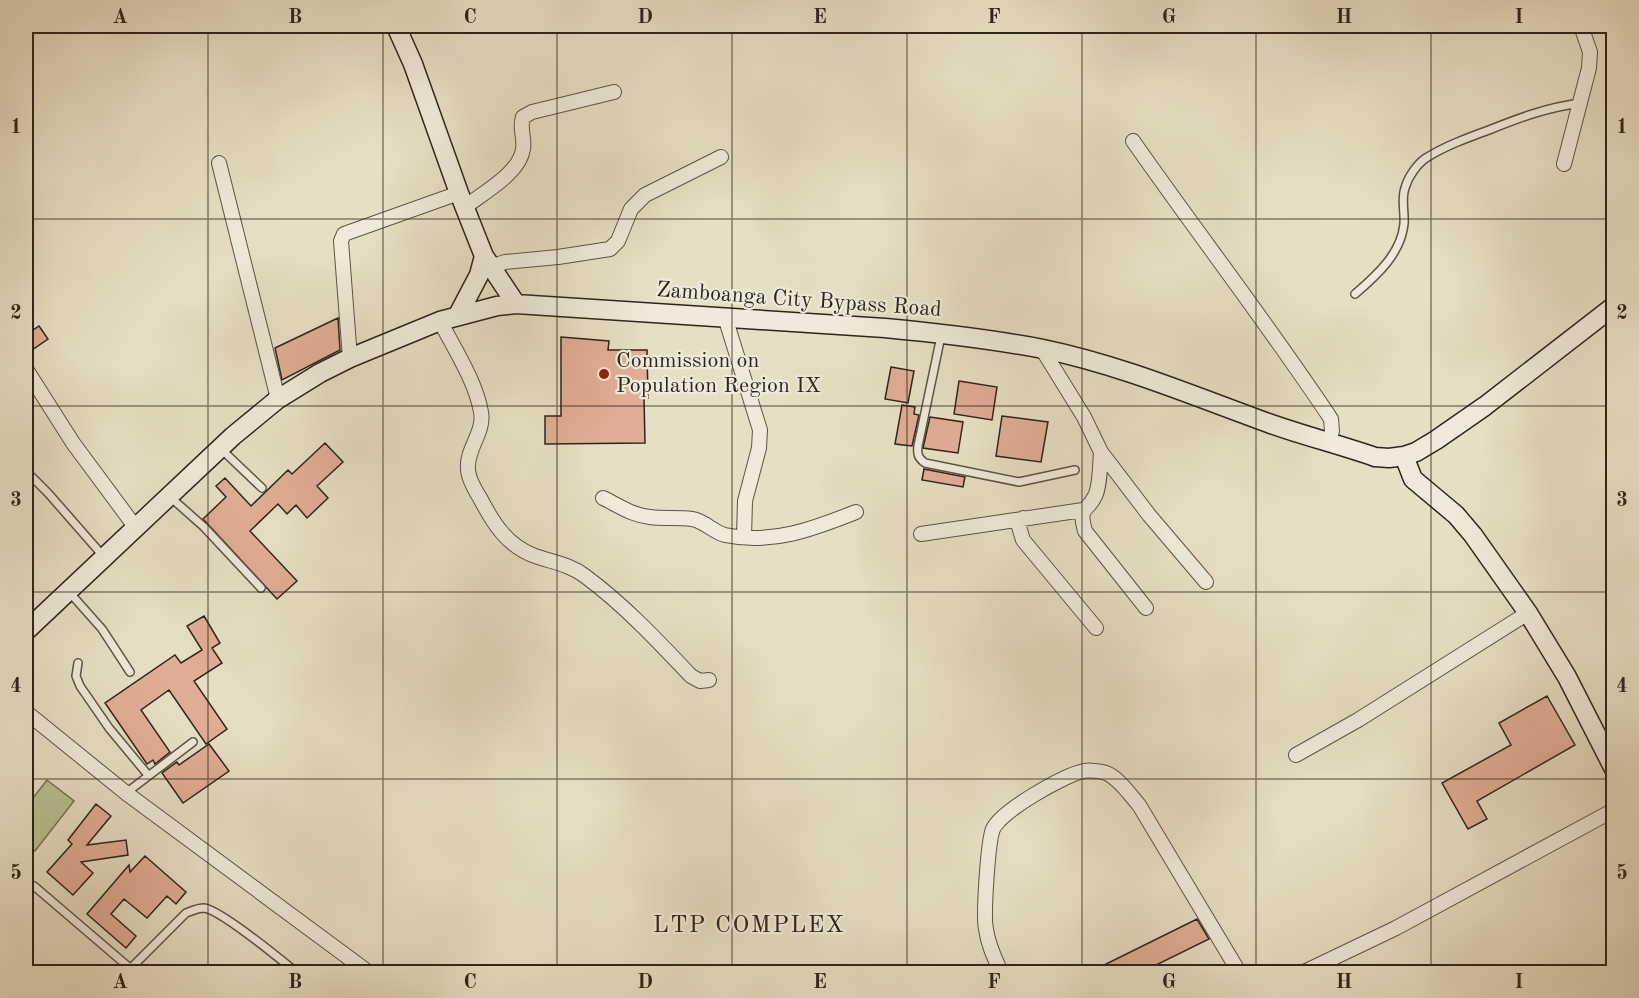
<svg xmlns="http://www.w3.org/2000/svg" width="1639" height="998" viewBox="0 0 1639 998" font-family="'Old Standard TT',serif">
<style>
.pitch{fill:#b8c192;stroke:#737256;stroke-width:1.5}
.building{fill:#e1ad96;stroke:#2e241a;stroke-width:1.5}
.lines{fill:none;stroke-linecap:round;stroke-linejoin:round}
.lane-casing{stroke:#5c5344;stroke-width:10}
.street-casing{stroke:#5c5344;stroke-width:16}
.secondary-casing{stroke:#2e241a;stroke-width:21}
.lane{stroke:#efead9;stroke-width:7}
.street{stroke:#efead9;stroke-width:14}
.secondary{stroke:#efead9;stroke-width:18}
.grid{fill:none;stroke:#2e241a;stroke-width:1.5;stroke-opacity:0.55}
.poi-dot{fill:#8f2418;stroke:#efead9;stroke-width:2}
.labels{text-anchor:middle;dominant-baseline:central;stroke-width:4.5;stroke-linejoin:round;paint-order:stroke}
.street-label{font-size:22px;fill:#2e241a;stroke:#efead9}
.poi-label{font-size:22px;fill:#2e241a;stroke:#efead9;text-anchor:start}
.neighbourhood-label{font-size:24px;letter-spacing:1.5px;fill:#2e241a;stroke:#efead9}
.neatline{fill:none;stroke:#2e241a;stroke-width:2}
.grid-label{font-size:20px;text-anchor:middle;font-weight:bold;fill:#2e241a}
</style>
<rect width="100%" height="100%" fill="#e7dfc4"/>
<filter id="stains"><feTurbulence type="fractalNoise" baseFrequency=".00333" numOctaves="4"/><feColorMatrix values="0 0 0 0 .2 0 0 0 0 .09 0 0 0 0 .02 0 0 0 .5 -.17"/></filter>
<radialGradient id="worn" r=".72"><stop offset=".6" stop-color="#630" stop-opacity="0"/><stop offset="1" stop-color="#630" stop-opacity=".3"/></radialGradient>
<path class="pitch" d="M47,780L74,801L35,851L26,844V807Z"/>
<path class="building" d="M338,318L340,350L282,380L275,348Z
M39,326L48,339L26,354V335Z
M561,337L609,341L608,350H647L648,398H644L645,443L545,444V416H561Z
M891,367L914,371L908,403L885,399Z
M959,381L997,387L992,420L954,414Z
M902,405L915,407L914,414L919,415L912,446L895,444Z
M1002,416L1048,422L1041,462L996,456Z
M930,417L963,422L958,453L923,448Z
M325,443L343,462L317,486L328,498L307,518L296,505L287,514L278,504L250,531L297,581L277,599L203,519L226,497L216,486L225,478L251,506L288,470L292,474Z
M924,469L965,477L963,487L922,480Z
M204,616L220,643L212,648L222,663L194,681L227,729L206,744L169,690L141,710L170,752L155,764L153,760L147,764L105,703L175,655L181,663L202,650L187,626Z
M1547,696L1575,745L1477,801L1487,819L1468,829L1442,783L1511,745L1499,723Z
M209,744L229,771L183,803L162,773L177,762L179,765Z
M96,804L111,816L87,845L126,840L128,855L81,862L93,873L73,895L47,872L72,844L68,840Z
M145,856L186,892L176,904L167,896L147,918L124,899L111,914L136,936L126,948L87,914L129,865L130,872Z
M1197,919L1209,939L1142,972H1090Z"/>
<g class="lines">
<defs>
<path id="lane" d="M1355,294C1376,276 1401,254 1404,224C1405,213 1401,199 1405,188C1408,177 1417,164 1426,158C1445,146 1467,138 1489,130C1519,118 1548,107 1581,103
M941,336L918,446C917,454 918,458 925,463L1019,482L1075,470
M220,448L262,488
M26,471L48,493L104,557
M169,496L204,527L261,588
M70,593L102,629L130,672
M78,663L76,676L80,686L109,728L148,775
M126,793L193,742
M34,886L131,969
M127,972L186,913C192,911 197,908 204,908C221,910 280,959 296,972"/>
<path id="street" d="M1133,141C1198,234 1268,324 1331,419L1332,431L1329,441
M219,163L278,399
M1564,164L1589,68L1590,52L1581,26
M465,207C483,193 520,173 523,149C525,138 519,128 523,117L532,112L614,92
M490,267L505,262L558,257L610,249L618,241L631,209L645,195L721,157
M725,317L760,430L759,448L745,501L744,537
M440,321C454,348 476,382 481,412C485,432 466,449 468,469C468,478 475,490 480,498C493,523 507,546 535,556C552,562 569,564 585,576C624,605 657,640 691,676L700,681L709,680
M1042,349L1084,417L1101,452L1149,515L1206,582
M350,358L341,241L344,234L459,193
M26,369L73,443L136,528
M1101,452C1100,464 1100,487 1095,496C1087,513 1078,505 1085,531L1146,608
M603,498C620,506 631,515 650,517C664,519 678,517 692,519C705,521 713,532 725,535C772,545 813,529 856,512
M1023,518L1019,527L1023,540L1096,628
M921,534L1083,510
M26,712L126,793L368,972
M1296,755L1358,720L1528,613
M1001,972C995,959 988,945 986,929C983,916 988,841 993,829C1001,811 1064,775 1084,771C1089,770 1101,771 1106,773C1119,778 1130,795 1139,805L1239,972
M1304,972L1396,928L1614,810"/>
<path id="secondary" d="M396,26L413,64L459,193L484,256L516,304
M458,315L479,275L484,256
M1404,456L1413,479L1456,515L1473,535L1528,613L1567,677L1614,769
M26,631L233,436L278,399L320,373L350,358L440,321L497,306L516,304L885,328C938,333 991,339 1043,349C1121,365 1196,397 1271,424C1305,436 1341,445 1375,457L1389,458L1404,456L1416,452L1436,440L1485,406L1614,306"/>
</defs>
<use href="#lane" class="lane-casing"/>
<use href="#street" class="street-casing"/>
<use href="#secondary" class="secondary-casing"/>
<use href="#lane" class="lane"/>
<use href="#street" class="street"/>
<use href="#secondary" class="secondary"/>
</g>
<path class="grid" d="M208,26V972M383,26V972M557,26V972M732,26V972M907,26V972M1082,26V972M1256,26V972M1431,26V972M26,219H1614M26,406H1614M26,592H1614M26,779H1614"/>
<circle class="poi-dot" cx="604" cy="374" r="6"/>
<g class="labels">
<g class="street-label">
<text transform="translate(799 300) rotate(4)">Zamboanga City Bypass Road</text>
</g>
<g class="poi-label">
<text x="616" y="361">Commission on<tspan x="616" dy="25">Population Region IX</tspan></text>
</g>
<g class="neighbourhood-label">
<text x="749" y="926">LTP COMPLEX</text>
</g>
</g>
<rect width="1639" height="998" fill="none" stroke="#e7dfc4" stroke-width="66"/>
<rect x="33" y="33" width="1573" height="932" class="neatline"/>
<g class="grid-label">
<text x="120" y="23">A</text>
<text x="295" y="23">B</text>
<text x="470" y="23">C</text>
<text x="645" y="23">D</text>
<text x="820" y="23">E</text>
<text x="994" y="23">F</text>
<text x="1169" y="23">G</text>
<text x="1344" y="23">H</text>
<text x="1519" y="23">I</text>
<text x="16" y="133">1</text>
<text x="1622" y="133">1</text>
<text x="16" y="319">2</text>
<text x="1622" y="319">2</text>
<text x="16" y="506">3</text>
<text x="1622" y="506">3</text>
<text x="16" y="692">4</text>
<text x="1622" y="692">4</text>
<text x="16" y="879">5</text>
<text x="1622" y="879">5</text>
<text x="120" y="988">A</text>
<text x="295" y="988">B</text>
<text x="470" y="988">C</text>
<text x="645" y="988">D</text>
<text x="820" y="988">E</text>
<text x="994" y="988">F</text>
<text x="1169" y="988">G</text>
<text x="1344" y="988">H</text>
<text x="1519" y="988">I</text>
</g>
<rect width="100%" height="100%" filter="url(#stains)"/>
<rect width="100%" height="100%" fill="url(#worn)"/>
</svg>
